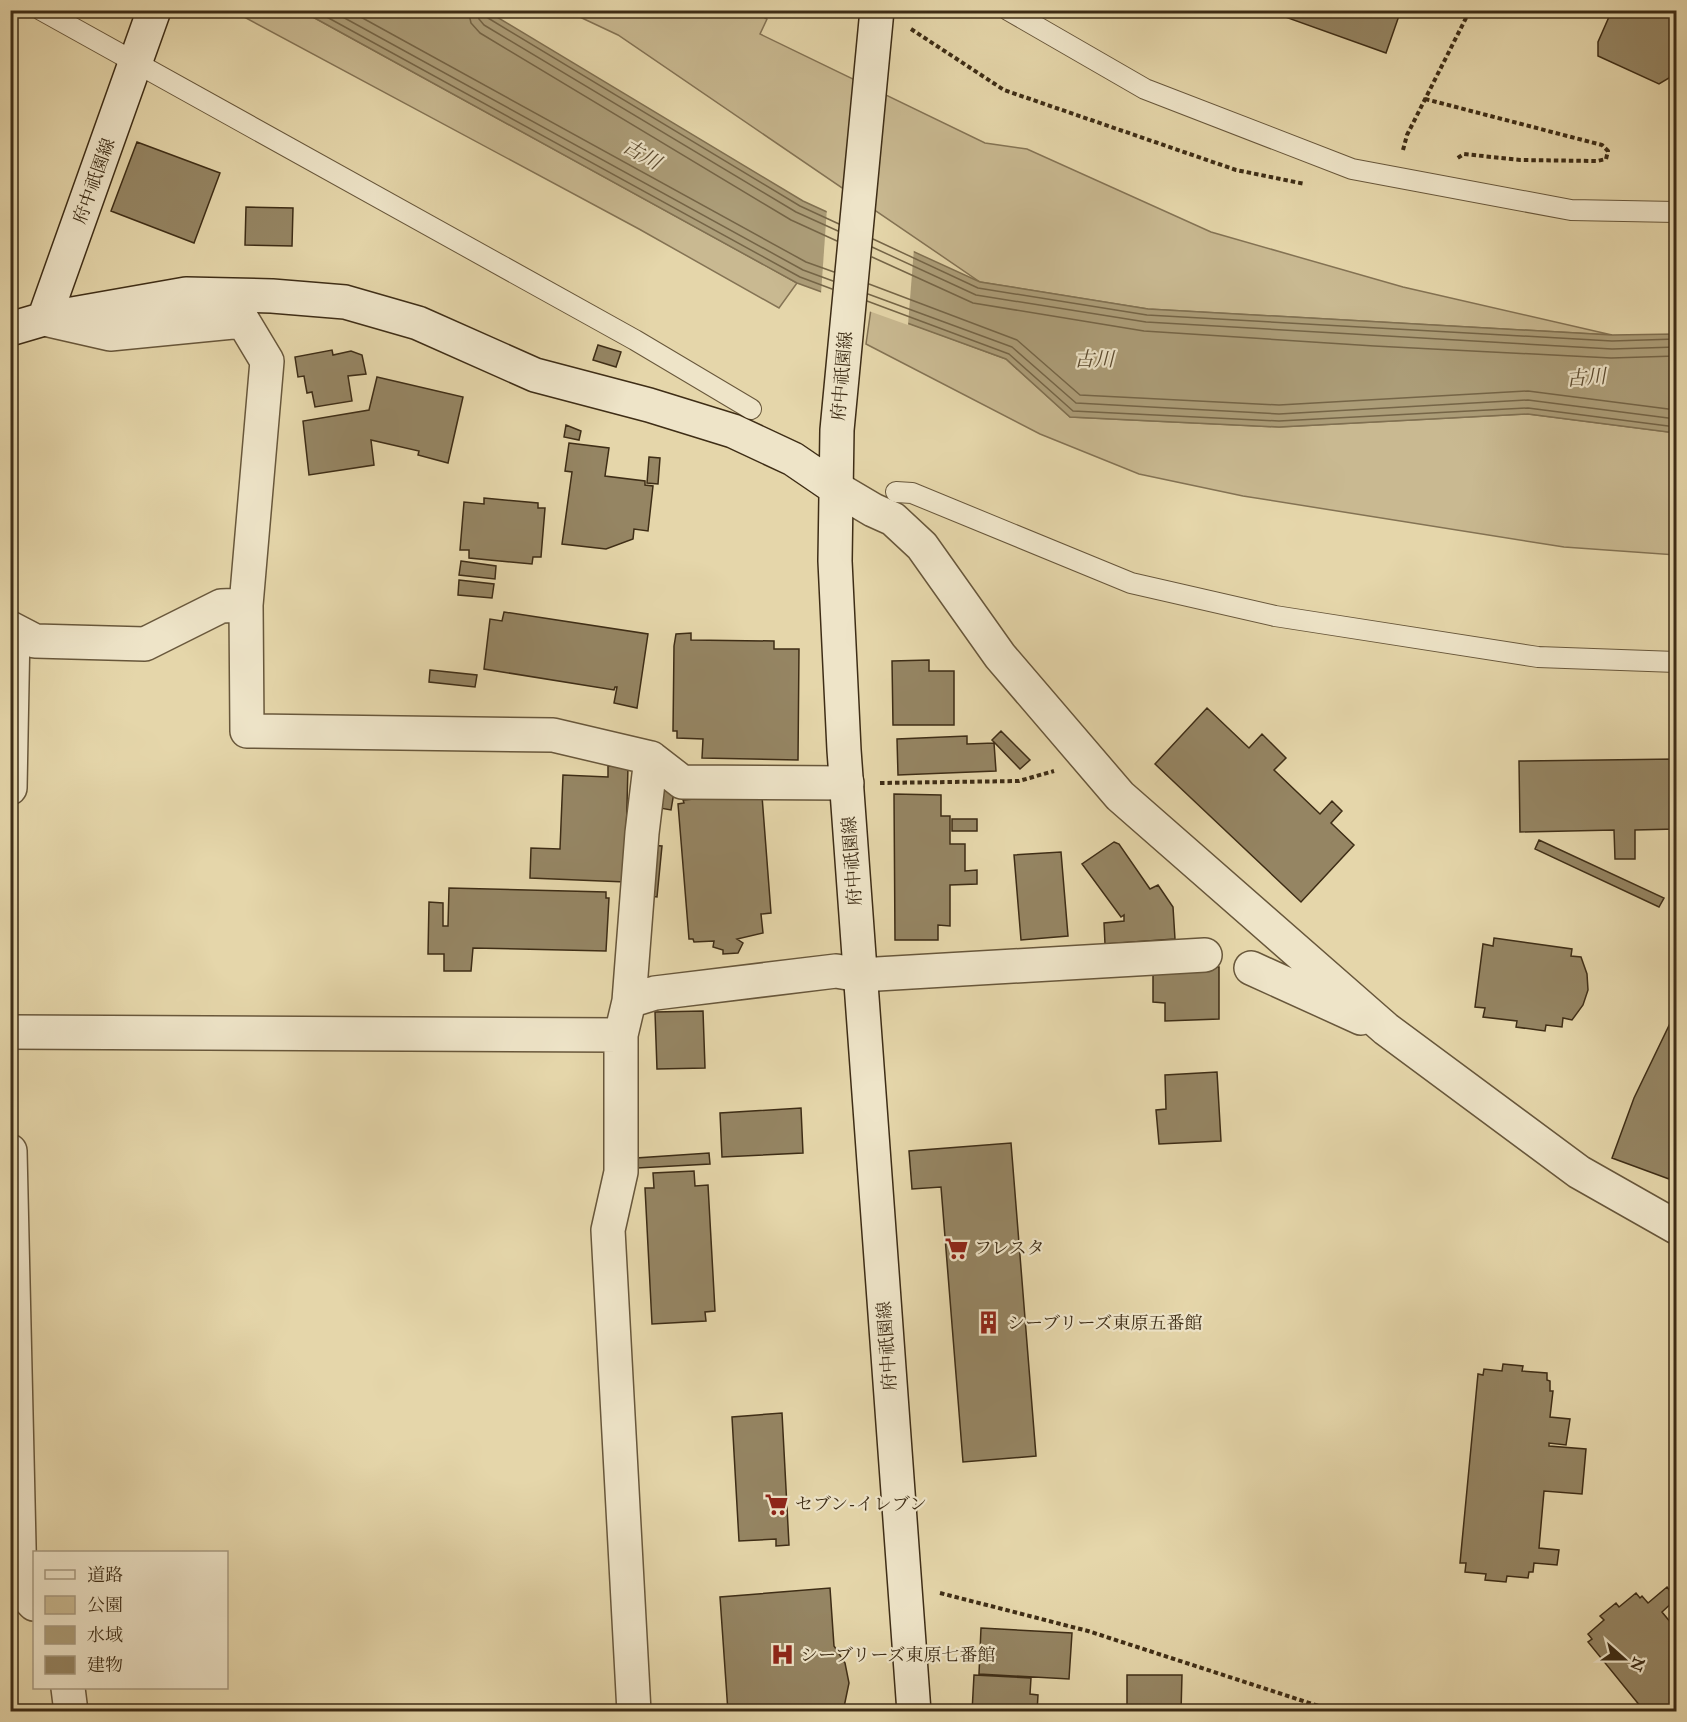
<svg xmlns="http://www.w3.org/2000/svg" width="1687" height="1722" viewBox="0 0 1687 1722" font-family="'IM FELL Great Primer','Noto Serif JP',serif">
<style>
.green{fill:#c9b991;stroke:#847354;stroke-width:1.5}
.water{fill:#ac9d78;stroke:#807051;stroke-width:1.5}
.pier{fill:#e5d6aa}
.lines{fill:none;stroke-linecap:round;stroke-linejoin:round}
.shore{stroke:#756547;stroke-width:1.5}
.building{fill:#958563;stroke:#3e2d16;stroke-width:1.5}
.lane-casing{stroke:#68573b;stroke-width:22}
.street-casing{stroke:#68573b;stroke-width:36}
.secondary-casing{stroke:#3e2d16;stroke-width:36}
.path{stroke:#3e2d16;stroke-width:4;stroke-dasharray:4.5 3;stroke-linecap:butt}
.lane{stroke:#eee4c8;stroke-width:20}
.street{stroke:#eee4c8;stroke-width:33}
.secondary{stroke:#eee4c8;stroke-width:33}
.labels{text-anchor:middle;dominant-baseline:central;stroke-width:4.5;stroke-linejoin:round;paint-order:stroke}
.street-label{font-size:18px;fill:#3e2d16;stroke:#eee4c8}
.poi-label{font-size:18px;fill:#3e2d16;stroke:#eee4c8;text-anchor:start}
.water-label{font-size:20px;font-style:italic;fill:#5a492e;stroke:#eee4c8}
</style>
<rect width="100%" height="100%" fill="#e5d6aa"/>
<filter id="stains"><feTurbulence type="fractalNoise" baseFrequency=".00333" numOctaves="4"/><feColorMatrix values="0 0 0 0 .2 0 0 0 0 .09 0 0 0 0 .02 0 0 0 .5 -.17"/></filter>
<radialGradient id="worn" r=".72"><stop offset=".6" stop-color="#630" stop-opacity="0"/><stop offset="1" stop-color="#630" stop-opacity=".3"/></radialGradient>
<path class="green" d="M233,11H302L797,283L779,308L639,229Z
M567,11H753L767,19L760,34L985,143L1027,149L1211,232L1403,287L1612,335L1148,309L980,282L618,35Z
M871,309L1006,359L1070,417L1279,427L1528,414L1676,433V555L1564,547L1243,496L1139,474L1040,434L866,344Z"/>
<path class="water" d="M302,11H487L803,201L980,282L1148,309L1612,335L1676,334V433L1528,414L1279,427L1070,417L1006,359L797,283Z"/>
<path class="pier" d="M827,208L914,248L908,325L821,294Z"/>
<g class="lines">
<path class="shore" d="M314,10L800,277L832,289
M330,10L803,270L833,281
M348,10L806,262L834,272
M468,10L471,23L480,33L791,220L837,241
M477,10L479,19L484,25L796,212L838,231
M485,10L488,18L800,206L839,224
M873,239L978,288L1147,315L1612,341L1676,339
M872,247L976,295L1146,322L1612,349L1676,347
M872,257L973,303L1144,331L1374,346L1611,358L1676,356
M869,284L1017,340L1080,395L1279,405L1528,391L1676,410
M868,294L1012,347L1076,403L1279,414L1528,400L1676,419
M867,301L1009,354L1073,411L1279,421L1528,408L1676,427"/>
</g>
<path class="building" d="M1266,10H1401L1386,53Z
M1612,10H1676V62L1669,78L1659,84L1598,56V42Z
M137,142L220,173L194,243L111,211Z
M246,207L293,208L292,246L245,245Z
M598,345L621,352L616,367L593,360Z
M332,350L333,355L351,351L362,355L366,374L348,376L352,401L315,407L312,392L307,393L304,376L298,377L295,357Z
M377,377L463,397L448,463L418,455L419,451L371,440L374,465L309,475L303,421L369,410Z
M566,425L581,431L579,440L564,437Z
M569,443L609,448L605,476L645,481V485L653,486L648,531L634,529L633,539L606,549L562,544L572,472L565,471Z
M649,457L660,458L658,484L647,483Z
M484,498L538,503V508H545L541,557H533L532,564L469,558V550H460L464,502L484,504Z
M461,561L496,566L495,579L459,575Z
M459,580L494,584L492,598L458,595Z
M504,612L648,634L637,708L614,703L617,687H615L614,690L484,669L490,619L502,621Z
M691,633V640L774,641V649H799L798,760L702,758L703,739L677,738V731H673L674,646L676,634Z
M929,660V671H954V725H893L892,661Z
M430,670L477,675L475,687L429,682Z
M1207,708L1249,748L1262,734L1286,758L1274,770L1320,814L1332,801L1342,811L1331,823L1354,845L1301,902L1155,764Z
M1001,731L1030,760L1020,769L992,740Z
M967,736V744L994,743L996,771L898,775L897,739Z
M1676,759V829L1635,830V859H1615L1614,830L1520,832L1519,761Z
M608,766H628L625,882L530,878L531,848L560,849L563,775L608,777Z
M657,789L674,792L671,810L654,807Z
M894,794L941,795V816H950V844H965V871L977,870V884L950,885V926L938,925V940H895Z
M729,796V799L762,796L771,913L761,914L763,933L737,939L743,943L738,953L723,954V950L713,947L714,941L694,942L693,939H689L678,804L684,803L683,800Z
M952,819H977V831H952Z
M1539,840L1664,898L1659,907L1535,849Z
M1114,842L1119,844L1150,889L1158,885L1173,907L1175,939L1105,944L1104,923L1124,921V915L1121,917L1082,864Z
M648,845L662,846L657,897L643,895Z
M1061,852L1068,936L1021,940L1014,855Z
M449,888L606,892V898H609L606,951L473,948L471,971H444V954H428L429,902L443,903V926H448Z
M1494,938L1572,949L1571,956L1581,957L1587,974L1588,990L1583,1005L1572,1020L1563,1018L1562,1027L1546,1025L1545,1031L1516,1027L1517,1021L1483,1017L1485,1008L1475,1007L1483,944L1493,946Z
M1162,966L1219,967V1019L1165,1021V1003L1153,1002V969Z
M703,1011L705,1068L657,1069L655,1012Z
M1676,1011V1159L1669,1179L1612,1158L1634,1098Z
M1217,1072L1221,1141L1159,1144L1156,1110L1166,1109L1165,1075Z
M801,1108L803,1153L722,1157L720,1113Z
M1011,1143L1036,1456L963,1462L941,1187L912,1189L909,1151Z
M709,1153L710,1164L637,1168L636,1158Z
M694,1171L695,1186L708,1185L715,1311L705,1312L706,1321L652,1324L645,1188H654L653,1173Z
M1503,1364L1523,1366L1522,1371L1547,1373V1380L1550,1381V1391H1553L1550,1417L1570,1419L1566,1445L1549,1443V1446L1586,1449L1582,1494L1544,1491L1539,1548L1559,1550L1557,1565L1534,1563L1533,1572H1529L1528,1578L1507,1576L1506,1582L1485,1580L1486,1574L1465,1572L1466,1563H1460L1478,1374L1483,1375L1484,1369L1502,1371Z
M782,1413L789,1545L776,1546V1539L739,1541L732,1417Z
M1667,1587L1676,1599L1662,1612L1676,1629V1712H1645L1588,1642L1592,1639L1588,1634L1604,1620L1600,1616L1616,1603L1619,1607L1636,1593L1640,1598L1642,1596L1648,1603Z
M830,1588L834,1646L845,1663L849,1683L843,1712H728L720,1597Z
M981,1628L1072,1633L1069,1679L979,1674Z
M974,1675L1031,1678L1030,1694L1038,1695L1037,1712H972Z
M1127,1675H1182L1181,1712H1127Z"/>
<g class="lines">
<defs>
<path id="lane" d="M41,10L635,340L751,409
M1008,10L1145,89L1352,169L1571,210L1676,212
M896,492L912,493L1131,583L1275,616L1538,657L1676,662"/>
<path id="street" d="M44,319L110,334L243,321L267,361L246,605L247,731L553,735L651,758L682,782L847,783
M834,487L873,510L893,519L922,546L1000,656L1120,796L1386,1029L1579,1172L1676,1227
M10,628L35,641L145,644L221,606L246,605
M10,788L13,631
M1251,968L1361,1018
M629,1001L655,993L836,971L860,975L1205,955
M10,1032L621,1035
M10,1151L20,1589L34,1604
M68,1688L71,1712
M634,1712L608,1230L621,1172V1035L629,1001L642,833L651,758"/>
<path id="secondary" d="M877,10L837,430L835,561L844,750L914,1712
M44,319L154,10
M10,329L44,319L186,294L272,296L345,302L418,323L535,375L649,405L733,431L793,459L834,487"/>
</defs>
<use href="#lane" class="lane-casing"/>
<use href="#street" class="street-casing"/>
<use href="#secondary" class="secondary-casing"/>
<path class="path" d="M911,29L1004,90L1236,170L1305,184
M1425,99L1602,145L1608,151L1606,159L1597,161L1520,160L1464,154L1456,159
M1403,150L1407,135L1470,10
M880,783L1019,781L1054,771
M940,1593L1088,1631L1337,1712"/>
<use href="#lane" class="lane"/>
<use href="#street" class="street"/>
<use href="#secondary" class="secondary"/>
</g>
<defs>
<symbol id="supermarket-bare" viewBox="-9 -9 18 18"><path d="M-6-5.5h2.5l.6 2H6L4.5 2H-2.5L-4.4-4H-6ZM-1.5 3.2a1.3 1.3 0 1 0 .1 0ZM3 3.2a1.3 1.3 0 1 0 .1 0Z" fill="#8f2418" stroke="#eee4c8" stroke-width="2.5" paint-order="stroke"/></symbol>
<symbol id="building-bare" viewBox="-9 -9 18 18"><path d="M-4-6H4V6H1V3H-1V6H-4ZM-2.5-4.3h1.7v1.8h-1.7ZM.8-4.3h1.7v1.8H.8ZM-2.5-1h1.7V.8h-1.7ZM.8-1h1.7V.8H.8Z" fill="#8f2418" stroke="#eee4c8" stroke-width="2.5" paint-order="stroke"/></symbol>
<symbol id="hospital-bare" viewBox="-9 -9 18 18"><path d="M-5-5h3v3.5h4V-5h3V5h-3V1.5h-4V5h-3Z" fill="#8f2418" stroke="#eee4c8" stroke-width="2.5" paint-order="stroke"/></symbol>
</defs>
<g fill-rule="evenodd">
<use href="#supermarket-bare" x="940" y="1232" width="33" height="33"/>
<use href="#building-bare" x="972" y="1306" width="33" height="33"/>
<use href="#supermarket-bare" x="760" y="1488" width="33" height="33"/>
<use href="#hospital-bare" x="766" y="1638" width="33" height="33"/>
</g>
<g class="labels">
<g class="street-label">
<text transform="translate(94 181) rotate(-70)">府中祇園線</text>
<text transform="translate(842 376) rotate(-85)">府中祇園線</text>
<text transform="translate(852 861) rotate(-94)">府中祇園線</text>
<text transform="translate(887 1346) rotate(-94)">府中祇園線</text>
</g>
<g class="poi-label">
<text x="974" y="1248">フレスタ</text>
<text x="1007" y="1323">シーブリーズ東原五番館</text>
<text x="795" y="1504">セブン-イレブン</text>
<text x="800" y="1655">シーブリーズ東原七番館</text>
</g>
<g class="water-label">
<text transform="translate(642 154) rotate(30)">古川</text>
<text x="1094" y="359">古川</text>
<text transform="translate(1586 377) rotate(-4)">古川</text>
</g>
</g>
<rect width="1687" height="1722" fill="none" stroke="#e5d6aa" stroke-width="36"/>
<rect x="12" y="12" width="1663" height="1698" fill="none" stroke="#3e2d16" stroke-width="3"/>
<rect x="18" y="18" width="1651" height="1686" fill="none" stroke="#3e2d16" stroke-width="1.5"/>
<rect x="33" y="1551" width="195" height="138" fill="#eee4c8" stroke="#a89b81" stroke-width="1.5"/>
<rect x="45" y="1570" width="30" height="9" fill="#eee4c8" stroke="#a89b81" stroke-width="1.5"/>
<text x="87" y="1581" font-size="18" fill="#3e2d16">道路</text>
<rect x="45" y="1596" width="30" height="18" fill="#c9b991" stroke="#a89b81" stroke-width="1.5"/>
<text x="87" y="1611" font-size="18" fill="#3e2d16">公園</text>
<rect x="45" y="1626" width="30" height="18" fill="#ac9d78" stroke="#a89b81" stroke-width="1.5"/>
<text x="87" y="1641" font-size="18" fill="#3e2d16">水域</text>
<rect x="45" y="1656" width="30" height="18" fill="#958563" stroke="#a89b81" stroke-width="1.5"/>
<text x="87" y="1671" font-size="18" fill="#3e2d16">建物</text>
<g transform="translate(1624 1659) rotate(111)" stroke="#eee4c8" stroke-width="4.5" paint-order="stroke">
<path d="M0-4.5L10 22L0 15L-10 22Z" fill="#3e2d16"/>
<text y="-9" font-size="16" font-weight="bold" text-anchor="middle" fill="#3e2d16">N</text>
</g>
<rect width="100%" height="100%" filter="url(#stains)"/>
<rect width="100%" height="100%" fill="url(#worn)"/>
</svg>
